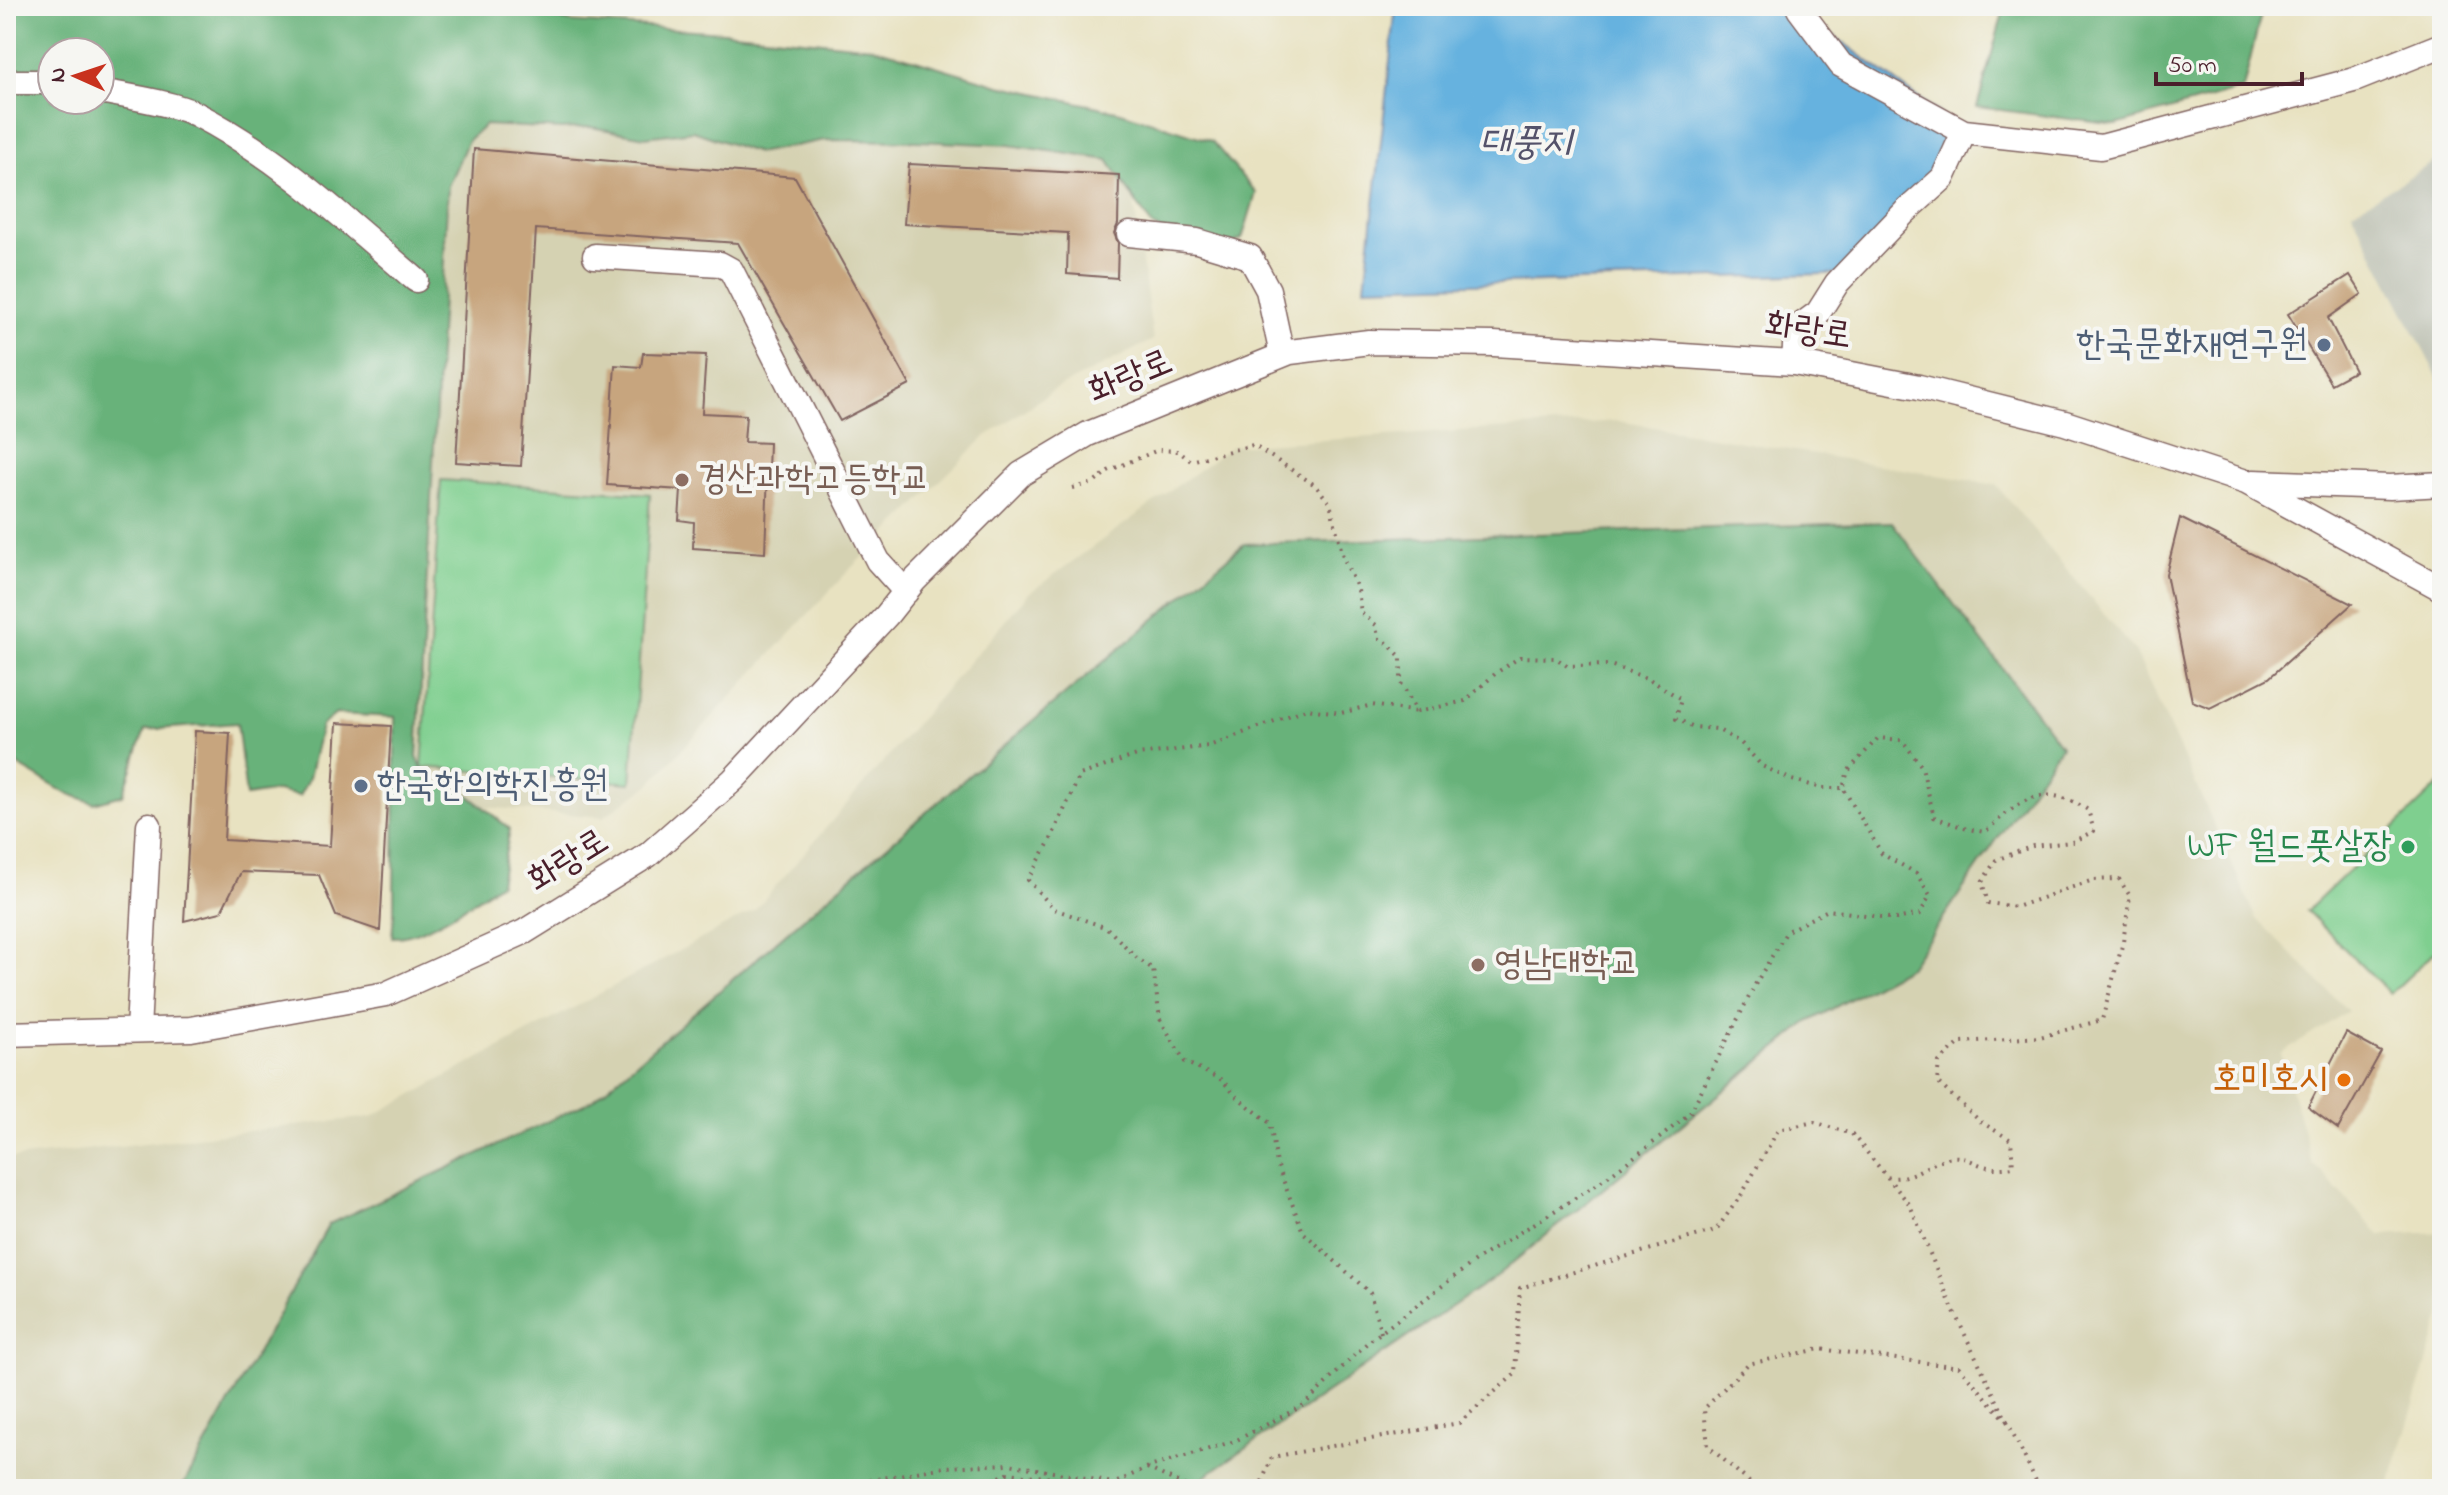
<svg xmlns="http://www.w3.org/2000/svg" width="2448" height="1495" viewBox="0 0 2448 1495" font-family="'Indie Flower','Poor Story',sans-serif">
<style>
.built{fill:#d5d2b2}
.industrial{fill:#c3c6b9}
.green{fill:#7fcf8f;stroke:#64775d;stroke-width:2}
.forest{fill:#67b27a;stroke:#586852;stroke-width:2;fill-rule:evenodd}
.water{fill:#66b2df;stroke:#586885;stroke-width:2}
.building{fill:#c7a57e}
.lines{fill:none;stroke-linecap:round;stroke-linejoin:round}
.minor-casing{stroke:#816360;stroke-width:27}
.path{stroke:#816360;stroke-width:4;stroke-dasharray:2 6;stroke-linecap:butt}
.minor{stroke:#fff;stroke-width:24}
.service-dot{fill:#5c6f8a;stroke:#f6f6f2;stroke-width:3}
.education-dot{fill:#8d6e63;stroke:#f6f6f2;stroke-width:3}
.leisure-dot{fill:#2e9e5b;stroke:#f6f6f2;stroke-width:3}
.food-dot{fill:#e8710a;stroke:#f6f6f2;stroke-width:3}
.labels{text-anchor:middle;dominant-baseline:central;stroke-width:8;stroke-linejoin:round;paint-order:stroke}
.street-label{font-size:36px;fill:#4a1f2b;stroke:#f6f6f2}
.service-label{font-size:36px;fill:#4e5e75;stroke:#f6f6f2;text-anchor:end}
.education-label{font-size:36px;fill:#785e54;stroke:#f6f6f2;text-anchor:start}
.leisure-label{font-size:36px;fill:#27864d;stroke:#f6f6f2;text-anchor:end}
.food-label{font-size:36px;fill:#c56008;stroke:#f6f6f2;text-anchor:end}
.water-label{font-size:38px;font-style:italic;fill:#54526a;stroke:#f6f6f2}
</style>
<rect width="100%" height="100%" fill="#f6f6f2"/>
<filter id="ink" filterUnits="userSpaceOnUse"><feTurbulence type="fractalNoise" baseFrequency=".0125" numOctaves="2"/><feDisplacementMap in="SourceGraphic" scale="16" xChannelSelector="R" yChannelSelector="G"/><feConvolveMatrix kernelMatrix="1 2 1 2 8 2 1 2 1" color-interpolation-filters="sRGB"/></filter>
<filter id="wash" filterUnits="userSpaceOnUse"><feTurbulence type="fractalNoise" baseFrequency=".006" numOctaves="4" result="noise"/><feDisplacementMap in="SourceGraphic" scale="32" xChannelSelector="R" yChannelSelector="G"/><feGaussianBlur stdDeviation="1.8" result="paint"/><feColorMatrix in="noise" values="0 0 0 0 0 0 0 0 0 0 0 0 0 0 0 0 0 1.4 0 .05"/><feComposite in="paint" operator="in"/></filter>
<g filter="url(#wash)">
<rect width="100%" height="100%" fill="#e8e2c1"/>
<path class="built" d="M446,101L1126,147L1153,340L1052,391L985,437L850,569L648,786L603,817L448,804L404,772Z
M1618,421L1996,485L2135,651L2257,919L2348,1011L2281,1054L2313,1164L2380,1235L2442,1232V1313L2388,1489H6V1159L371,1117L755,910L1029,593L1232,446Z"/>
<path class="industrial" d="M2442,157V386L2352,212Z"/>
<path class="green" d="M441,480L650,494L631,783L422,767Z
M2442,782V945L2390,994L2307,911Z"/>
<path class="forest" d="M6,6H513L570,22L724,32L872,47L999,85L1121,112L1212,141L1256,193L1242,239L1209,256L1152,226L1108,160L1009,145L916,141L825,140L757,153L693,131L645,137L591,127L562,129L485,125L468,140L448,186L417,757L428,780L467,794L510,829L500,883C474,901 423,939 392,937L394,913L395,717L336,714L321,726L309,778L299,796L277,791L246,796L237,723L145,730L123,795L94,803L64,792L6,758ZM52,52H100V100H52Z
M2005,6H2263L2243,89L2116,125L1977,107Z
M1892,522L2061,746L1910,966L1808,1022L1495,1277L1186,1489H181L329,1224L593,1100L988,759L1244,544Z"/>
<path class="water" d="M1396,6H1799V10L1964,132L1860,273L1365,287Z"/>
<g id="blocks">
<path class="building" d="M474,149L795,177L910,385L840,421L738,243L536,229L521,466L456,462Z
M909,164L1119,175L1118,224L1114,233L1118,243L1117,278L1067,274L1068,233L904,224Z
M2350,275L2362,294L2328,318L2355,371L2331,384L2288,314Z
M643,353L706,355L702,413L746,415L744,442L769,443L765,553L693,548L694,522L679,520L681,490L607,485L615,365L641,367Z
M2180,518L2352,604L2269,678L2210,708L2192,701L2166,574Z
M337,723L391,726L380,931L336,916L319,875L241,872L221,912L184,921L195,731L230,733L224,840L330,846Z
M2346,1033L2381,1052L2338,1129L2308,1107Z"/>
</g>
</g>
<g filter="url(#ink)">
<use href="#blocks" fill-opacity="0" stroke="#816360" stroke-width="2"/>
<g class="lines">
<defs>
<path id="minor" d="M6,82H52
M100,91C126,96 173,103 196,114C278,156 347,221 416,280
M1964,132L2101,147L2354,80L2442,45
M1129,234L1197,241L1250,257L1268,290L1282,355
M595,256L720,264L731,270L878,561L906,592
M1794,363L1796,329L1818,313L1837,283L1905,212L1943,178L1964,132L1841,65L1799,9V6
M2253,482L2390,487L2442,484
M138,1030L149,825
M6,1034L191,1029L386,994L524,932L648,855L733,780L887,615L914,581L1021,474L1088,434L1290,352L1369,342L1494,344L1794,363L1919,387L2065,423L2246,482L2442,589"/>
</defs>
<use href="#minor" class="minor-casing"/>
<path class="path" d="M1073,488L1094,483L1108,471L1158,450L1178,451L1191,461L1253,445L1315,485L1330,503L1343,557L1358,590L1361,613L1376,625L1378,638L1385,641L1401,657V683L1417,712L1465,701L1496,673L1520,657L1556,658L1567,666L1610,665L1649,679L1681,699L1676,719L1694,727L1717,729L1741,743L1762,766L1792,780L1822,788H1843
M1381,1333L1370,1293L1303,1232L1277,1164L1270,1123L1237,1097L1222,1080L1185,1062L1160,1019L1153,969L1138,959L1107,928L1054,909L1028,880L1051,839L1080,775L1137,755L1209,746L1306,709L1341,713L1372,705L1417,712
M2007,1421L2040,1489
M1147,1468L1192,1489
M848,1489L859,1482L945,1467L1009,1464L1113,1483
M979,1489L1007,1473L1092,1482
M1103,1489L1146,1468L1235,1441L1304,1405L1367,1343L1479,1258L1596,1185L1661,1137L1690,1113L1756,983L1787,931L1828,910L1896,919L1920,914L1930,895L1916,873L1882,854L1843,788L1848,771L1878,738L1902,740L1922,767L1934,817L1967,829L1985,832C2021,799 2043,781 2088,810L2094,831L2072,842L2033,846L1996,860L1982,882L1988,903L2016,907L2093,880L2119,879L2130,896L2123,942L2102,1020L2040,1037L1961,1042L1939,1062L1937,1082L1981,1122L2011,1140L2013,1167C2005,1168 1996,1169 1988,1167C1977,1165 1964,1155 1952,1157C1929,1161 1911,1182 1887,1177
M1259,1489L1272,1457L1459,1423L1515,1374L1520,1288L1716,1230L1742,1194L1778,1130L1814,1122L1852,1134L1910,1205L1954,1312L2007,1421L1959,1367L1820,1349L1748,1364L1704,1409L1708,1446L1757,1489"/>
<use href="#minor" class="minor"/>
</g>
</g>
<g class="service-dot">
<circle cx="2324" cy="345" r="8"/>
<circle cx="361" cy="786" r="8"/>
</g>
<g class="education-dot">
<circle cx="682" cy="480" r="8"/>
<circle cx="1478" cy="965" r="8"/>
</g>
<circle class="leisure-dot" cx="2408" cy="847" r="8"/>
<circle class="food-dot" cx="2344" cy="1080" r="8"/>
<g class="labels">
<g class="street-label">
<text transform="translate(1808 332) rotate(8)">화랑로</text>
<text transform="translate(1131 378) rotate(-23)">화랑로</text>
<text transform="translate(569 862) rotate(-32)">화랑로</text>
</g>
<g class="service-label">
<text x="2308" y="345">한국문화재연구원</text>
<text x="377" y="786" text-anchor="start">한국한의학진흥원</text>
</g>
<g class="education-label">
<text x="698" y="480">경산과학고등학교</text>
<text x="1494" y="965">영남대학교</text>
</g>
<g class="leisure-label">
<text x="2392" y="847">WF 월드풋살장</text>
</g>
<g class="food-label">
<text x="2328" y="1080">호미호시</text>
</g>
<g class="water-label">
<text x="1526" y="144">대풍지</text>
</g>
</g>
<rect width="2448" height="1495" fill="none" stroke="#f6f6f2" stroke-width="32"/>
<g transform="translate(76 76) rotate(273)"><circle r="38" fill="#f6f6f2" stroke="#b1a0a2" stroke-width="2"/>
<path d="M0-6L14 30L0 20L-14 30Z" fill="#c8321e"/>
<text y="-12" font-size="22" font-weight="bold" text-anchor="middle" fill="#4a1f2b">N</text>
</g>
<path d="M2156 72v12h146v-12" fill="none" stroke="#4a1f2b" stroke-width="4"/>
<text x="2168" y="72" font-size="24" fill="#4a1f2b" stroke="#f6f6f2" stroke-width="6" paint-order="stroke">50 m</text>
</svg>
